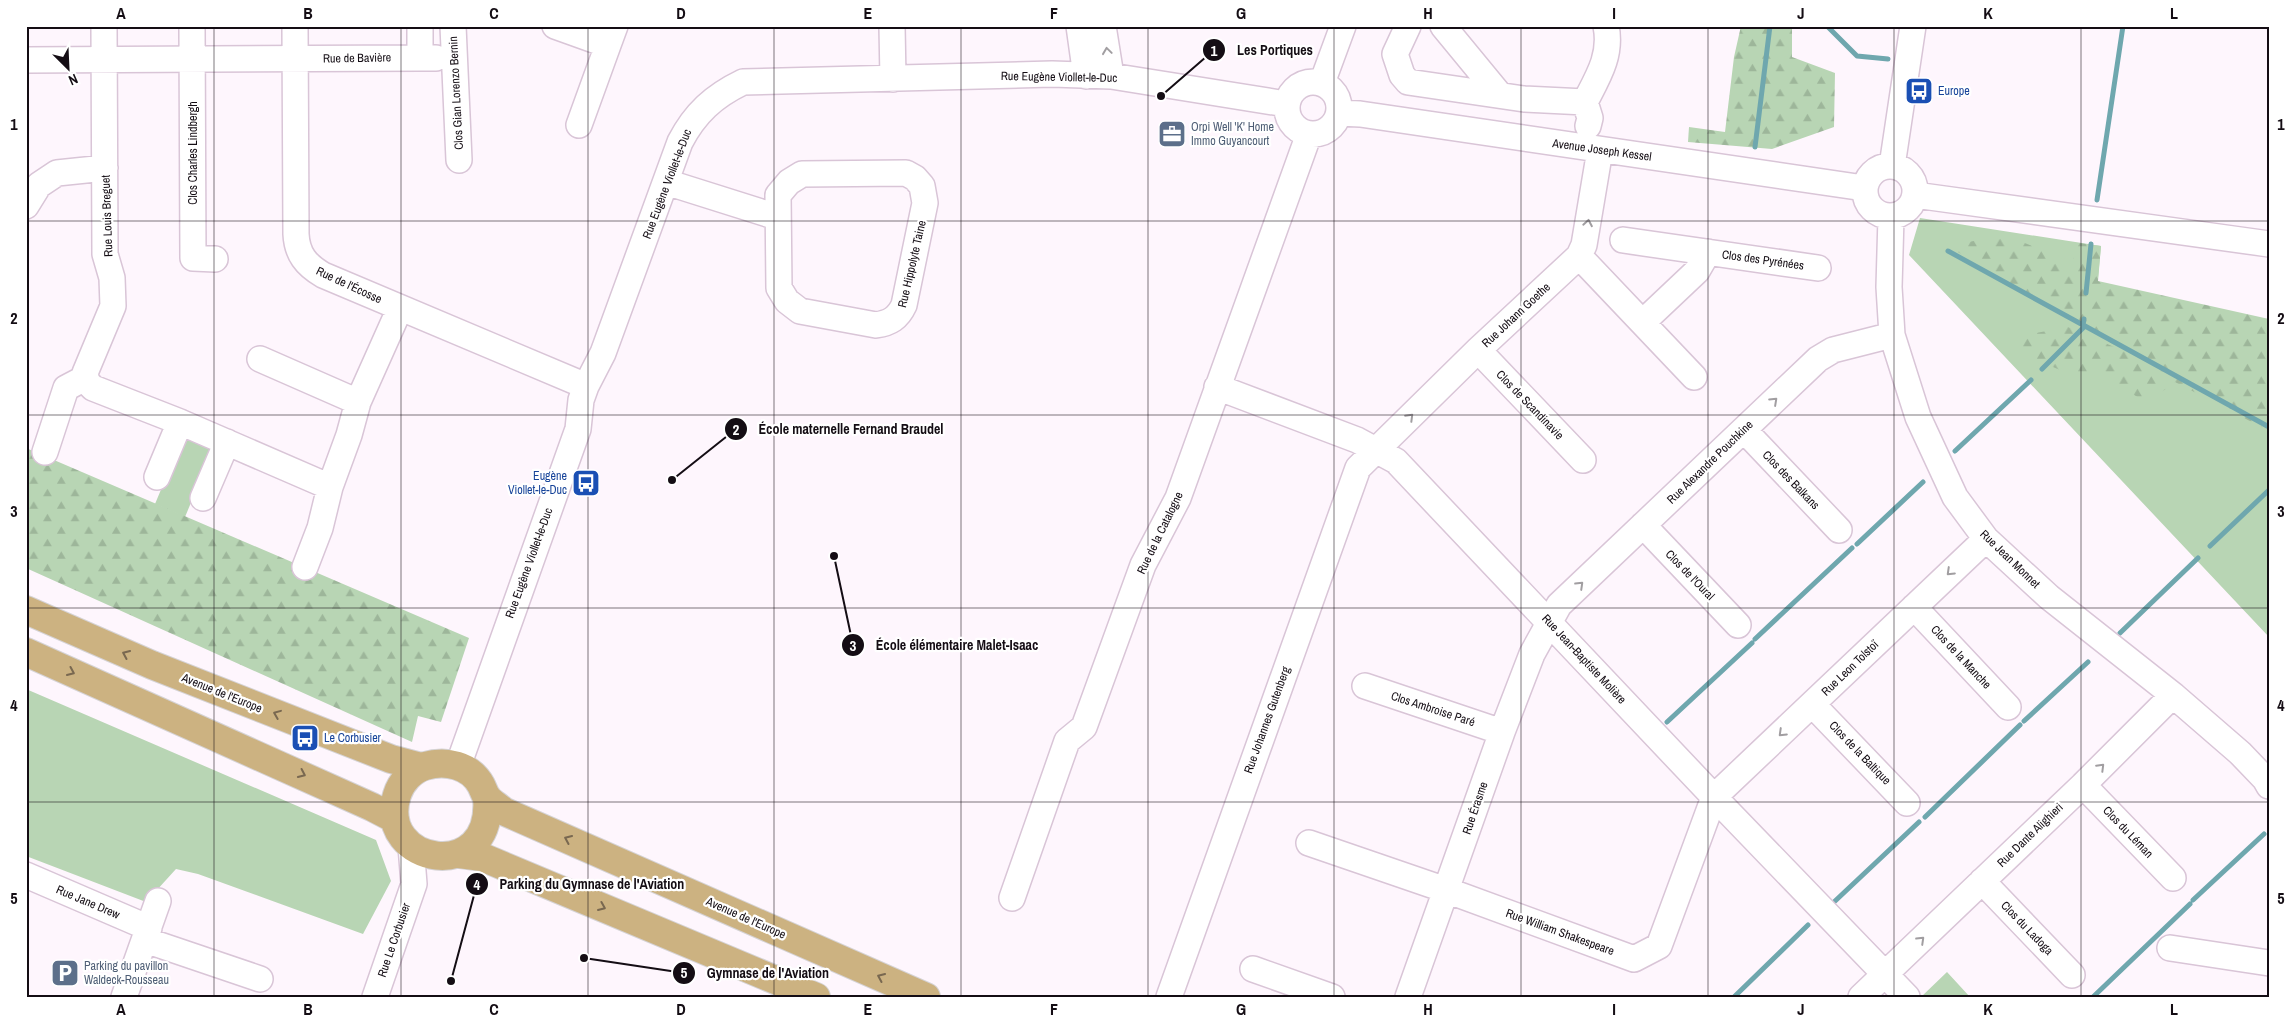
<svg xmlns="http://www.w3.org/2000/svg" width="2295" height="1023" viewBox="0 0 2295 1023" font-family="'Archivo Narrow',sans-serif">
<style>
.green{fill:#b8d5b4}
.forest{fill:url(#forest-firs)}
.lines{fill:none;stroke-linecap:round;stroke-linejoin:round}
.stream{stroke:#6fa7ae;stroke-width:5}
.minor-casing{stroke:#d9c5d7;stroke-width:28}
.major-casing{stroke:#d5d3d5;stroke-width:30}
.minor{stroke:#fff;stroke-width:25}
.major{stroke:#ccb281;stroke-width:28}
.oneway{stroke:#a19ea1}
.oneway2{stroke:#796850}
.grid{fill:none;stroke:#140d14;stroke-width:1;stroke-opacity:0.55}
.labels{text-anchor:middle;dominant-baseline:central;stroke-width:4.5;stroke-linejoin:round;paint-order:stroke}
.street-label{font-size:12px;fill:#140d14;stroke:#fff}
.transit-label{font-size:12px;fill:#164399;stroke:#fff;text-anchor:start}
.service-label{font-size:12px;fill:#4e5e75;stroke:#fff;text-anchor:start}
.leader{fill:none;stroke:#140d14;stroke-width:2}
.callout-dot{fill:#140d14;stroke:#fff;stroke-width:2}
.mark-label{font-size:15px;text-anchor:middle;font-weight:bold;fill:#fff}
.callout-label{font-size:14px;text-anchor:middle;font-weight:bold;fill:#140d14;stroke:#fff;stroke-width:4.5;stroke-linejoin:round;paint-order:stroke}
.neatline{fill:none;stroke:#140d14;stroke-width:2}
.grid-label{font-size:16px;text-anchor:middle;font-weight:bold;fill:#140d14}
</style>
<defs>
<pattern id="forest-firs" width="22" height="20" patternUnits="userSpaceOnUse" patternTransform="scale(1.25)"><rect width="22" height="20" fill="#b8d5b4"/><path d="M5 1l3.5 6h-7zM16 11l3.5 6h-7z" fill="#9db69a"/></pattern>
</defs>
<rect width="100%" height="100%" fill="#fef6fd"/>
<path class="green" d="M1920,218L2101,246L2096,299L2269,394V637L1909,255Z
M185,432L215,445L185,517L155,504Z
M26,689L376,840L391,881L363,934L198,874L176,869L146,902L26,856Z
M1947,972L1970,997H1921Z"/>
<path class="forest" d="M1741,26H1792V57L1835,73L1834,127L1772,149L1688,142L1689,127L1725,132L1734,57Z
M2005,235L2072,262L2078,243L2101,246L2098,281L2269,319V431L2175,382L2147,403L2104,376H2074L2025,355L2010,338L2068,327L2128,353L1951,248L1958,244Z
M26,448L469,638L441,722L418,716L412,742L26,568Z"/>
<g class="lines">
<path class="stream" d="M1827,26L1857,56L1888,59
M1755,147L1770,26
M2097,200L2123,26
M1948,251L2083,325
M2086,293L2091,244
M2084,319L2083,325L2085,326L2269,427
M2042,369L2085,326
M1955,451L2031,380
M1857,544L1923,482
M2210,546L2269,490
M2120,633L2198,558
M1755,639L1852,548
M2024,721L2088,662
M1667,722L1752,643
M1925,817L2020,725
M2193,900L2264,834
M1834,902L1919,822
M1734,997L1808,925
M2093,997L2190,904"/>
<defs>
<path id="minor" d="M104,26L105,254L112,278L113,306L85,373L87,382L93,388L180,422L330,487L349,435L358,402L400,308
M192,26L193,258L215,259
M295,26L296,234C297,254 306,265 323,275L586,386
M420,26V58H436
M453,26L459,160
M555,26L608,45L615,26
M892,26L893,79
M1079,26L1086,76
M1103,26L1111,76
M1408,26L1395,54L1402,75L1408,82L1524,99L1585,102C1598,77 1612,55 1606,26
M1443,26L1499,94
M26,60L420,58
M1287 108a26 26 0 1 1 52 0a26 26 0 1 1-52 0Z
M1322,83L1343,26
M1585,102L1590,118L1588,126
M1339,113L1360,114L1864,188
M579,125L608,45
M1865 191a25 25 0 1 1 50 0a25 25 0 1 1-50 0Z
M1892,166L1913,26
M906,173L915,178L922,186L925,203L904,305C898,318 890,323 876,325L800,311L787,301L779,288L778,195L789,182L802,174Z
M666,182L777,217
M1915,195L2269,244
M26,206L39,185L57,173L105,168
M1891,217L1889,287L1892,335L1918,417L1955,497L1986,539L2049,597L2173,695L2240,753L2265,779L2269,786
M1623,240L1818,268
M1579,256L1694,377
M1643,322L1697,271L1708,252
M1478,350L1583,460
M260,359L358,402
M1217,387L1357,440L1396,461L1714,797L1907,997
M1744,430L1839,530
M45,452L66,388L85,378
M157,477L180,422
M203,498L227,442
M1643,525L1738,625
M305,567L320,528L330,487
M1914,607L2008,707
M1365,686L1502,732
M1812,704L1907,803
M458,766L578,429L581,400L586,386L603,353L680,142C695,113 714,96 743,82L1052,74L1111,76L1286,104
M2083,785L2173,878
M1309,843L1446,890L1634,959L1659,946L1714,797L1986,539
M26,875L149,928
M1982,881L2072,975
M1012,898L1067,741L1084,727L1143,565L1178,498L1309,134
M145,940L260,979
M2170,948L2269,963
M1253,969L1332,997
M124,997L158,901
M375,997L414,884L411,846
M1169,997L1358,468L1478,350L1579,256L1584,245L1600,150
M1408,997L1502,732L1532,654L1559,605L1818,359L1833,350L1892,335
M1861,997L2083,785L2173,695"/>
<path id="major" d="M26,610L152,665L391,759L421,767
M26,652L372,807L395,819
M487,797C495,886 375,865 397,795C401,782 412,770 425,766C446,760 470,765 481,785C483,789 484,792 486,796C490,802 498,806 503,811L926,997
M459,854L482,857L816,997"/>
</defs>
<use href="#minor" class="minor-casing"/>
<use href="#major" class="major-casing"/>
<use href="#minor" class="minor"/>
<use href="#major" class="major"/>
</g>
<defs><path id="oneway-chevron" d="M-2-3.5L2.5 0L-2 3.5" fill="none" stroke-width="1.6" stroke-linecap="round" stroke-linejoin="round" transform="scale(1.25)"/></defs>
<g class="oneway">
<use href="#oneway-chevron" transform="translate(1107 51) rotate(-98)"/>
<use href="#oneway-chevron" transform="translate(1588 223) rotate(-80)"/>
<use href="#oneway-chevron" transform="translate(1774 401) rotate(-43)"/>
<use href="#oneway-chevron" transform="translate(1410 417) rotate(-45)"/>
<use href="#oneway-chevron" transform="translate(1950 572) rotate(136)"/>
<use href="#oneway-chevron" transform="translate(1580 585) rotate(-44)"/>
<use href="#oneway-chevron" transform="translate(1782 733) rotate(136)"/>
<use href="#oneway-chevron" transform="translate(2101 767) rotate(-45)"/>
<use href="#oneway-chevron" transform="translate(1921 940) rotate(-44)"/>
</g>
<g class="oneway2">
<use href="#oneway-chevron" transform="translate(126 654) rotate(-156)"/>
<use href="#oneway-chevron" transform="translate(71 672) rotate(24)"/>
<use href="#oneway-chevron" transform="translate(277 714) rotate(-158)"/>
<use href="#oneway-chevron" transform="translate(302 774) rotate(25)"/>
<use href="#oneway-chevron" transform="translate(568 839) rotate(-156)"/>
<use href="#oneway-chevron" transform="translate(602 907) rotate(23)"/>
<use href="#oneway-chevron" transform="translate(881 977) rotate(-156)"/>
</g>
<path class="grid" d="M214,26V997M401,26V997M588,26V997M774,26V997M961,26V997M1148,26V997M1334,26V997M1521,26V997M1708,26V997M1894,26V997M2081,26V997M26,221H2269M26,415H2269M26,608H2269M26,802H2269"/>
<defs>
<symbol id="bus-square" viewBox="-11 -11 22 22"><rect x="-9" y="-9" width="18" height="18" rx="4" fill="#1a4fb4" stroke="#fff"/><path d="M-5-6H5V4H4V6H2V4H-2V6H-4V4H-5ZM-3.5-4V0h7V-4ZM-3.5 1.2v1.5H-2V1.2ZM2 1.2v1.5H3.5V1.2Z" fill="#fff"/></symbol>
<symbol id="office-square" viewBox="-11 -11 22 22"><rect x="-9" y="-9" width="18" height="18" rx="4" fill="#5c6f8a" stroke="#fff"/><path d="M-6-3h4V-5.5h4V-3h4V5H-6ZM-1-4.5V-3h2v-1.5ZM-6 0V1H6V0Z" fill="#fff"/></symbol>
<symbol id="parking-square" viewBox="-11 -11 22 22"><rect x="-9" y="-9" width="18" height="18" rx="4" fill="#5c6f8a" stroke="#fff"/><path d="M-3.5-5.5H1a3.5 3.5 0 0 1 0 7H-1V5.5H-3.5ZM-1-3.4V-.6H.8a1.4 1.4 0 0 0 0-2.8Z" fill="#fff"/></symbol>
</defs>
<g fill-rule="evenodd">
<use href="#bus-square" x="1903" y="75" width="32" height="32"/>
<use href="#office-square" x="1156" y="118" width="32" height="32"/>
<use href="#bus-square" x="570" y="467" width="32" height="32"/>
<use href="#bus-square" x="289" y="722" width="32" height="32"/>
<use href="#parking-square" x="49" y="957" width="32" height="32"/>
</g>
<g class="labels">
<g class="street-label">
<text transform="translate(357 58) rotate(-1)">Rue de Bavière</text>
<text transform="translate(1059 77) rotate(1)">Rue Eugène Viollet-le-Duc</text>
<text transform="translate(456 93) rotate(-93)">Clos Gian Lorenzo Bernin</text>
<text transform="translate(1602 150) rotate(8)">Avenue Joseph Kessel</text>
<text transform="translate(193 153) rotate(-90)">Clos Charles Lindbergh</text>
<text transform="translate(667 184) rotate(-69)">Rue Eugène Viollet-le-Duc</text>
<text transform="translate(107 216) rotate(-92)">Rue Louis Breguet</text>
<text transform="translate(1763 260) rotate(8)">Clos des Pyrénées</text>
<text transform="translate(912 264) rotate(-77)">Rue Hippolyte Taine</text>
<text transform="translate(349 285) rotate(25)">Rue de l'Écosse</text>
<text transform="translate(1516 315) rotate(-43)">Rue Johann Goethe</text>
<text transform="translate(1530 405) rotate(46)">Clos de Scandinavie</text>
<text transform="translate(1710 462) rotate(-44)">Rue Alexandre Pouchkine</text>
<text transform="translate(1791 480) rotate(46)">Clos des Balkans</text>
<text transform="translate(1160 533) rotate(-64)">Rue de la Catalogne</text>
<text transform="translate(2010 559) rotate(44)">Rue Jean Monnet</text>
<text transform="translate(529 563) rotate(-70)">Rue Eugène Viollet-le-Duc</text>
<text transform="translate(1690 575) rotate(46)">Clos de l'Oural</text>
<text transform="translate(1961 657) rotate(47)">Clos de la Manche</text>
<text transform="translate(1584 659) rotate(47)">Rue Jean-Baptiste Molière</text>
<text transform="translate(1850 668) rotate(-44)">Rue Leon Tolstoï</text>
<text transform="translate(222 693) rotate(22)">Avenue de l'Europe</text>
<text transform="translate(1433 709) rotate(18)">Clos Ambroise Paré</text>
<text transform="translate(1267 720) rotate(-70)">Rue Johannes Gutenberg</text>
<text transform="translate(1860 753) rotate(46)">Clos de la Baltique</text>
<text transform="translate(1475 808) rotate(-71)">Rue Érasme</text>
<text transform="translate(2128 832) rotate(46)">Clos du Léman</text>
<text transform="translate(2030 835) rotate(-44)">Rue Dante Alighieri</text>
<text transform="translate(88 902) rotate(23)">Rue Jane Drew</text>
<text transform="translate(746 918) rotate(24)">Avenue de l'Europe</text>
<text transform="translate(2027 928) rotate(46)">Clos du Ladoga</text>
<text transform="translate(1560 932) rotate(20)">Rue William Shakespeare</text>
<text transform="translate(394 940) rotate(-71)">Rue Le Corbusier</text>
</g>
<g class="transit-label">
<text x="1938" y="91">Europe</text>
<text x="567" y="476" text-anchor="end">Eugène<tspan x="567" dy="14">Viollet-le-Duc</tspan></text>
<text x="324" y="738">Le Corbusier</text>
</g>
<g class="service-label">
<text x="1191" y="127">Orpi Well 'K' Home<tspan x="1191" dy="14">Immo Guyancourt</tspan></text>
<text x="84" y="966">Parking du pavillon<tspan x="84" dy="14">Waldeck-Rousseau</tspan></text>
</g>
</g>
<path class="leader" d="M1161 96L1214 50M672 480L736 429M834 556L853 645M451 981L477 884M584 958L684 973"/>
<g class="callout-dot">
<circle cx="1161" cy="96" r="5"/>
<circle cx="672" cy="480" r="5"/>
<circle cx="834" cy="556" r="5"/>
<circle cx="451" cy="981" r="5"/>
<circle cx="584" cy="958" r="5"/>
<circle cx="1214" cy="50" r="12"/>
<circle cx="736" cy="429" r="12"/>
<circle cx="853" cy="645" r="12"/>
<circle cx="477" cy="884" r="12"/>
<circle cx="684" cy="973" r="12"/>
</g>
<g class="mark-label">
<text x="1214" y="56">1</text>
<text x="736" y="435">2</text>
<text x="853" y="651">3</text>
<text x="477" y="890">4</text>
<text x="684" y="978">5</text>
</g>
<g class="callout-label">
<text x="1275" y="55">Les Portiques</text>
<text x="851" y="434">École maternelle Fernand Braudel</text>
<text x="957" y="650">École élémentaire Malet-Isaac</text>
<text x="592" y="889">Parking du Gymnase de l'Aviation</text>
<text x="768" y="978">Gymnase de l'Aviation</text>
</g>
<rect width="2295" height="1023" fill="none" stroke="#ffffff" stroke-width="55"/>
<g transform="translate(68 68) rotate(156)" stroke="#ffffff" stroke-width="4" paint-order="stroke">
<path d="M0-4L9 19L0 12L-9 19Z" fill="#140d14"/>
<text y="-8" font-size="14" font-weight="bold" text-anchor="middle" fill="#140d14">N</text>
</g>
<rect x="28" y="28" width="2240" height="968" class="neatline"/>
<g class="grid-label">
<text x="121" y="19">A</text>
<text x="308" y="19">B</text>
<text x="494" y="19">C</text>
<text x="681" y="19">D</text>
<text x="868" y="19">E</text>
<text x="1054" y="19">F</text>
<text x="1241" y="19">G</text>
<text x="1428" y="19">H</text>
<text x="1614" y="19">I</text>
<text x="1801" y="19">J</text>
<text x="1988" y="19">K</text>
<text x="2174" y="19">L</text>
<text x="14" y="130">1</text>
<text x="2281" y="130">1</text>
<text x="14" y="324">2</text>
<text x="2281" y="324">2</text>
<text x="14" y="517">3</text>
<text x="2281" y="517">3</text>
<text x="14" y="711">4</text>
<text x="2281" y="711">4</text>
<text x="14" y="904">5</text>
<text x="2281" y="904">5</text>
<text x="121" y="1015">A</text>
<text x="308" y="1015">B</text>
<text x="494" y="1015">C</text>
<text x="681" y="1015">D</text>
<text x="868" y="1015">E</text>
<text x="1054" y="1015">F</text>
<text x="1241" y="1015">G</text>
<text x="1428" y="1015">H</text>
<text x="1614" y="1015">I</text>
<text x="1801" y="1015">J</text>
<text x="1988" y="1015">K</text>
<text x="2174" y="1015">L</text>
</g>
</svg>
